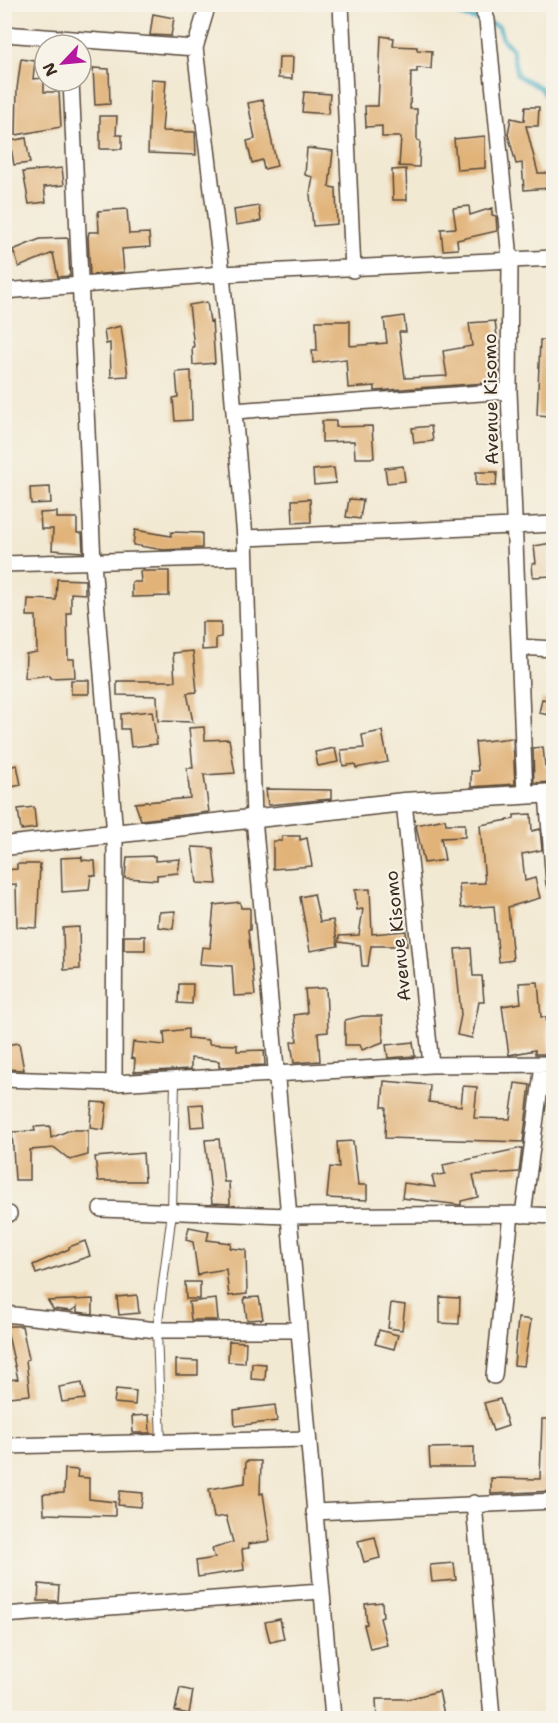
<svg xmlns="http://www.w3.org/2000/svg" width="558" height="1723" viewBox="0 0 558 1723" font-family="'Shantell Sans',sans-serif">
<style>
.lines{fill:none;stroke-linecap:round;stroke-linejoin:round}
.stream{stroke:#42abc2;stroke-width:5}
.building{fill:#e1b379}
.service-casing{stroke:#564739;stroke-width:10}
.minor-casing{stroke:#564739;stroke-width:18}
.tertiary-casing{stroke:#564739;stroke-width:21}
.service{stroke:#fff;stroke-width:8}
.minor{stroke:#fff;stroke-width:15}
.tertiary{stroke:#fff;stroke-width:18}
.labels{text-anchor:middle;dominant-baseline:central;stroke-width:4.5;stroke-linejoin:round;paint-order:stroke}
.street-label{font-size:18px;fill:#3b2a1e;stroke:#f7f3e8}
</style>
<rect width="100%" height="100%" fill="#f7f3e8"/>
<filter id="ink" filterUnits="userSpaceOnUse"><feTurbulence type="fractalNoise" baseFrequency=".0167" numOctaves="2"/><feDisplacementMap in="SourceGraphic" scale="12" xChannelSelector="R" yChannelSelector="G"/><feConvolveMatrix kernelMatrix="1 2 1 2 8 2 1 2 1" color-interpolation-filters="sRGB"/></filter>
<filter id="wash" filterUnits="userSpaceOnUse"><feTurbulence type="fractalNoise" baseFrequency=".008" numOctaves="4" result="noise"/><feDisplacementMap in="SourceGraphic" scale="24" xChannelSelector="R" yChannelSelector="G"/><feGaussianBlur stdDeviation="1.35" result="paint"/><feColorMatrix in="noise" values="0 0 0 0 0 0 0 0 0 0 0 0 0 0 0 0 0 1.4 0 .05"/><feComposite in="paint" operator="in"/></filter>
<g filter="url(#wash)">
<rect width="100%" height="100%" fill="#f2e9d3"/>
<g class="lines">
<path class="stream" d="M444,4C458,20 481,17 499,27L502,38L512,49L517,75L541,88L554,109"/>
</g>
<g id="blocks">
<path class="building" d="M153,14L174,18L171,36L150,35Z
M381,36L394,38L393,46L417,47V50L432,51L431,69L417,68V72H411L410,109H417V140L420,141L419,167L399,166L401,137H382V126L366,127L365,106H378Z
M279,57H293L292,79L278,78Z
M21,59L35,61L33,79L44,78V92H59L61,127L16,135L17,89Z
M93,68L109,69L110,104L95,105Z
M151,79L166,80L162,131L195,132L196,155L148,153Z
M304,92L330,94L328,114L302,112Z
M263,100L277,166L264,169L262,160L252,163L247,141L255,139L248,103Z
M525,107H539L538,126H526L538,173H548L549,188L524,190L522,163L516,164L508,134L511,118L524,121Z
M100,116H117L116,135H122V149H100Z
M485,136V168L457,170L454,139Z
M26,138L30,163L14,165L10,141Z
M307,148L333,151L329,187L336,188L337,224L313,226L310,194L313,177L305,175Z
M62,168L64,185L44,187L46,202L29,204L23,172Z
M406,169L407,200H393L392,170Z
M259,206L261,221L236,225L234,210Z
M469,206L470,215L492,208V215L496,216L497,231L457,240L458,249L443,250L441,229L456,228L453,208Z
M127,209L129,234L149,233L150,247L122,249L124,272L90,275L88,237L89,232H99L98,211Z
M68,238L70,276L58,277L53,253L19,267L13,250L40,239Z
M207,302L210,322L212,321L215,363L193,365L192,347H194L189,305Z
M404,316L406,332H399L405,378L447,376L443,351L472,346L469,323L495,321L497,336H494L499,362V382L375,391V386L348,388L346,359L313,363L312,350H317L316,321H350V346L387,343L384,319Z
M121,326L128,376L111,377L110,343L106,344L104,330Z
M540,340H554L551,416L537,415Z
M191,371L192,420L175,421L173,398L178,397L176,372Z
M322,421H336V427L372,426L374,458H355L354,441L322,442Z
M431,426L433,441L414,443L412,428Z
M403,466L405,481L387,483L385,468Z
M334,468L336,483L314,485L313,470Z
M476,472H497L496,486L476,485Z
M50,487L51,503L31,504L30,488Z
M310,499L311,522L293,523L292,500Z
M349,499L363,500L360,519L346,517Z
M57,512V518H77V533H82L83,552L52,550L53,529H41L40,513Z
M135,530L171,536V532L202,533V548L164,550L133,545Z
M552,543L553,576L533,577L532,564L536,563L534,546Z
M140,571H169V596L132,597V582H141Z
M57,579L85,580V594L71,593V613H67L68,659H74L75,677L51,678L50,675L25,678L26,654L37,652L36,616H27L28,599L56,600Z
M202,622H221V637L216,638V649L202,650Z
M193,651L197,692L187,693L193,722L158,721L157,696L117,695V681H175L173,653Z
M71,680H89V694H71Z
M542,699L554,701V716L539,713Z
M152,711L157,744L131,747L129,729H121V714Z
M204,727L205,740L229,739L235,773L204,775L209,812L141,820L135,803L190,798L187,768H193L189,728Z
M382,731L388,762L356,768L355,764L343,766L341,750L364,748L362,735Z
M513,738L515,784L471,787V771H478L475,742Z
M543,747L545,766L554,765V782L534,783L533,748Z
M335,748L338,762L318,766L315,752Z
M17,765L21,785L7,788L4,768Z
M266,789L331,790V799L268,805Z
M34,807L36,828L21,830L18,809Z
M531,814L532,831L540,829L542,850L522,854L525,881L535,878L540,898L508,907L513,960L499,962L494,906L461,908L459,884L485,883L480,825L514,819V815Z
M445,819L446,824H465V837L441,838L445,860L424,863L416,825Z
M282,836H300V840L307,838L312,866L273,869V841H282Z
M192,847L213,848L217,884L197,883Z
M155,856V861L180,859L178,873L157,875V880L125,878L127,857Z
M82,857V860L95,861L96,876L91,875L89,890L62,892L61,858Z
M17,864H40L37,928L17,927L16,884L4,885V870L17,869Z
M370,889L372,934L406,931L407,946H371L368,966H362L360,945L339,942V936L359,935L363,909L357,910L355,890Z
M314,894L320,922L333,920L338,946L310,951L300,897Z
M240,902L241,908H250V930H248L255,995L234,996L232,966L200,964L202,947L210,948L214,905Z
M175,911L173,929L158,927L159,912Z
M79,927L80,969L64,970L63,928Z
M124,936H145V950H124Z
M471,948L473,976H482L484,1002H479L472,1038L457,1035L461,1015L455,949Z
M538,982L541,1017H546L550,1054H535V1050L509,1055L502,1006L521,1003L519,983Z
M179,984H193L192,1004L178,1003Z
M326,988L328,1032L318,1033L320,1061L294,1063L291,1042L297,1041L294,1015L307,1013L305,989Z
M362,1016H382L383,1042L362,1050L360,1045H345V1020Z
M188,1029V1038L209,1040V1044L237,1045V1051L264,1050L265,1065L219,1067V1061L191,1058V1069L134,1072L135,1059L131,1058L133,1042L165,1045L164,1032Z
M413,1042L415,1056L388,1058L386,1045Z
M19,1043L24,1070L5,1069L4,1045Z
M384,1081L430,1085L429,1102L461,1106L463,1086L477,1087L474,1118L510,1119L515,1083L530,1085L523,1142L385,1138L386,1107H382Z
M92,1102L107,1103L104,1130L90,1128Z
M203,1104L205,1126L191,1127L189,1105Z
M50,1126L51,1138L70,1130H88V1155L70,1160L55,1148L30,1150V1180H15L12,1132L35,1131L34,1127Z
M219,1139L224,1182H229L230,1204L212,1203L205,1140Z
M353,1141L358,1185H367V1200L327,1198L330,1167L339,1168L337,1142Z
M522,1148L519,1172L473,1175L478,1197L461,1201V1205L402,1198L404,1183L435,1187L432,1176L445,1174L443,1165Z
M143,1153L145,1181H98L95,1157Z
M189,1227L209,1231L207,1240L231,1243L230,1248L246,1250L247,1294L229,1296L226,1269L201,1273L198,1276L193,1242L186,1240Z
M85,1241L90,1256L36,1274L33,1265L69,1249V1247Z
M185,1282H200V1299H186Z
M137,1295L139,1313L119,1315L117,1297Z
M259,1297L263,1319L247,1320L244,1298Z
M440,1297L460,1298L459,1324L440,1323Z
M93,1299V1314L77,1312V1307L71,1311L53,1309L48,1301Z
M216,1299L218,1320H191L189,1302Z
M391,1303L405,1305L402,1330L388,1328Z
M518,1318L531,1320L524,1366L514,1365Z
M6,1326H22L29,1359L26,1360L30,1395L8,1397L6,1380L18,1379Z
M379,1330L398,1335L394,1349L375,1344Z
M229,1341L246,1342L245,1363L228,1362Z
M176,1360L198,1361V1375H176Z
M252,1363L266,1364L265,1380L251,1379Z
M82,1383L85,1399L62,1402L59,1387Z
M116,1389L136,1391L135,1405L114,1403Z
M500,1399L508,1426L493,1431L484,1403Z
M275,1405L277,1421L235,1426L234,1410Z
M149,1415L150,1433H133L132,1416Z
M542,1419H554V1491L491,1494V1478L540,1479Z
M474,1447V1467H430L429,1448Z
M246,1461H261L260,1494L263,1493L270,1541L248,1544L249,1548L242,1549L244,1570L198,1577L196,1561L215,1558L212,1549L233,1542L226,1516L214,1518L209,1489L245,1483Z
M65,1469L78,1470L77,1477L89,1478V1499L115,1502V1516L44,1514L43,1494L64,1493Z
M120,1491L143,1493L141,1507L118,1505Z
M375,1537L380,1558L364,1562L358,1541Z
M454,1563L456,1580L432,1582L430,1565Z
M39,1584L59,1586L58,1601H38Z
M382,1602L383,1617L380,1618L387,1645L370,1649L364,1625L367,1624L365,1604Z
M280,1619L284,1639L270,1642L265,1622Z
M180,1688L193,1691L189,1714L175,1711Z
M439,1691L445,1719H377L376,1699H408Z"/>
</g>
</g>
<g filter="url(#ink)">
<use href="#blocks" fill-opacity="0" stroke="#564739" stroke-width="1.5"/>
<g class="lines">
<defs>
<path id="service" d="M161,1443L157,1330L172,1212L175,1082"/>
<path id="minor" d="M208,4L195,48L222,274L245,538L254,818L333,1718
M341,4L353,270
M481,4L487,20L510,259L509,391L525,795
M4,34L195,48
M71,81L93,562L115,835L114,1083
M4,291L222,274L554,258
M234,411L509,391
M245,538L554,524
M4,564L244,557
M519,647L554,649
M547,794L554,883
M404,802L431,1065
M4,1079L114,1083L431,1065L554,1064
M101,1209L288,1216L511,1214L554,1216
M4,1215L9,1214
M523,1215L543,1065
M4,1314L157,1330H299
M494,1376L511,1214
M4,1446L308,1439
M474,1503L492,1718
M314,1512L554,1501
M4,1615L321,1591"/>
<path id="tertiary" d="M4,846L404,802L554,793"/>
</defs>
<use href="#service" class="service-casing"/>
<use href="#minor" class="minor-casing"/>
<use href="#tertiary" class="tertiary-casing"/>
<use href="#service" class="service"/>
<use href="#minor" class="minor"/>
<use href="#tertiary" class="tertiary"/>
</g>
</g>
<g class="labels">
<g class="street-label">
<text transform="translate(491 399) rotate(-91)">Avenue Kisomo</text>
<text transform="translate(398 936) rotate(-96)">Avenue Kisomo</text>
</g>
</g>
<rect width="558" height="1723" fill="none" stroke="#f7f3e8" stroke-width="24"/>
<g transform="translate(63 63) rotate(244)"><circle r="28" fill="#f7f3e8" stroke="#aca397" stroke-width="1.5"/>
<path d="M0-4.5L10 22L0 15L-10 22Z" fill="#b5179e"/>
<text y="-9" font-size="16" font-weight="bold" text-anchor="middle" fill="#3b2a1e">N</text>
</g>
</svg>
